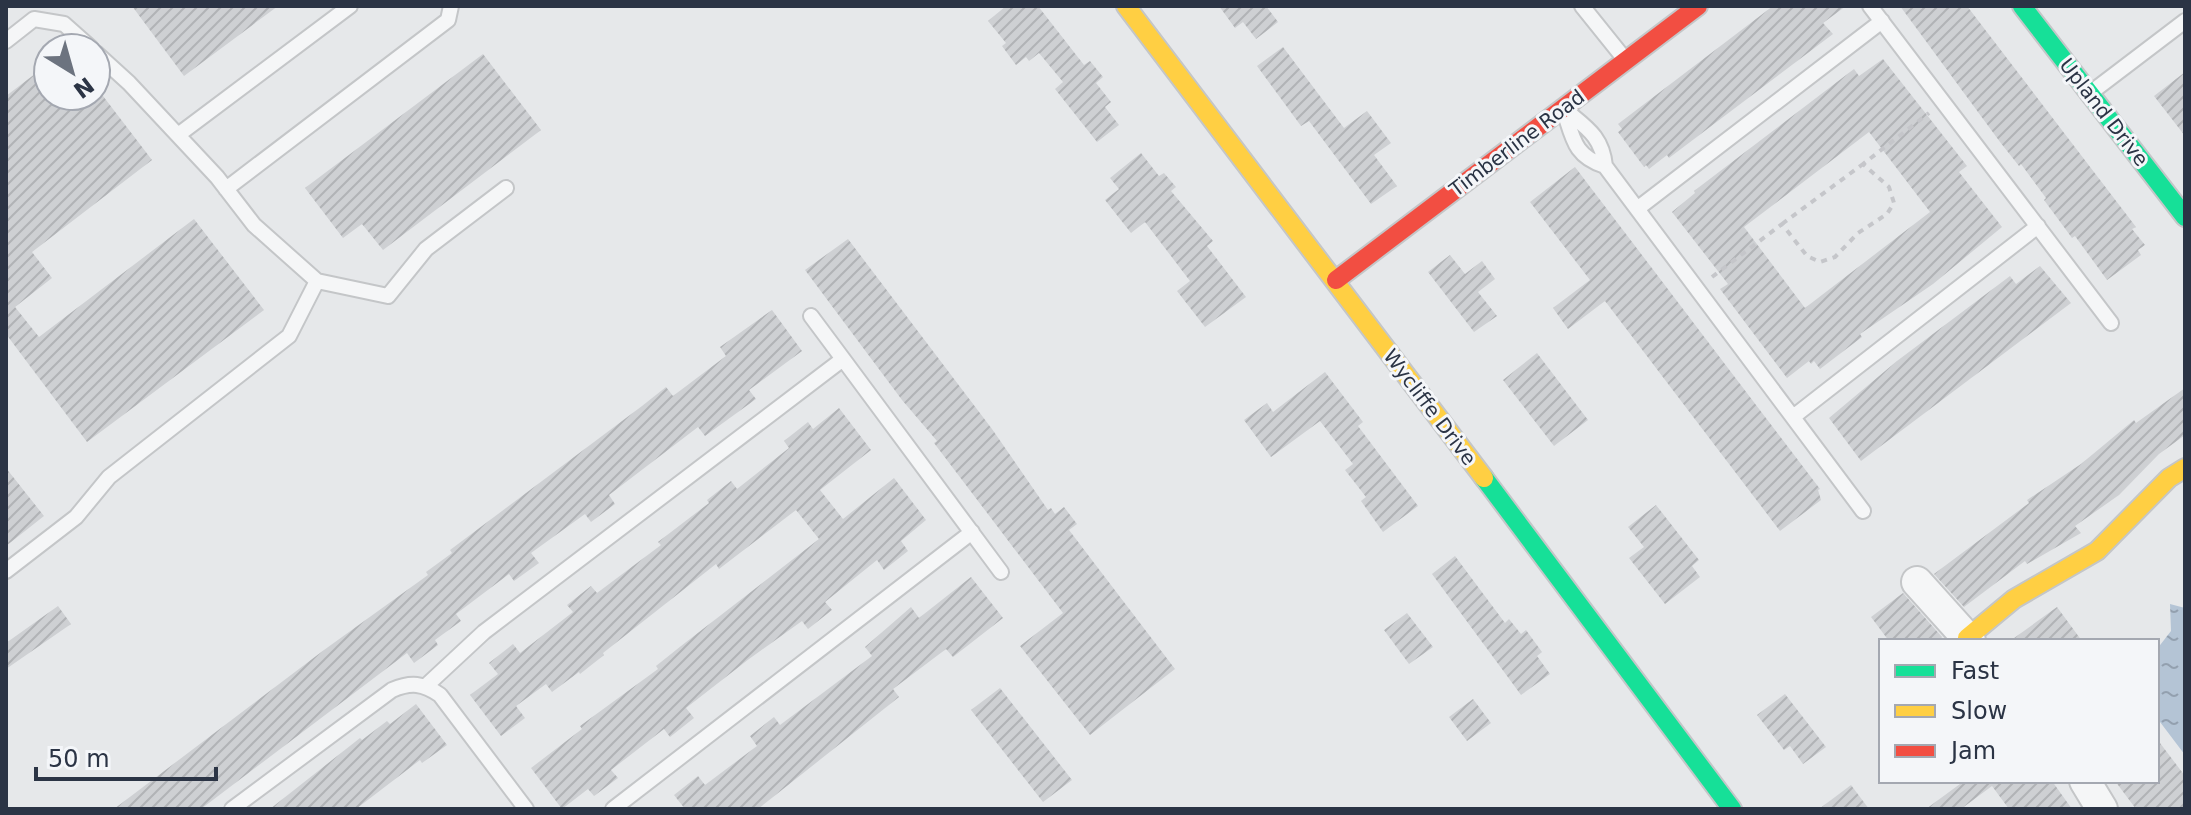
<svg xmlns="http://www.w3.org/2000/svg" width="2191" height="815" viewBox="0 0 2191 815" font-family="'DejaVu Sans',sans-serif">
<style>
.water{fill:url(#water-ripples)}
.building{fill:url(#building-hatch);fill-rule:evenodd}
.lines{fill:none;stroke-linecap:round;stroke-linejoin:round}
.lane-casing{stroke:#c4c6c8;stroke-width:18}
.street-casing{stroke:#c4c6c8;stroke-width:34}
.fast-casing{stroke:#c4c6c8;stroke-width:22}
.slow-casing{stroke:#c4c6c8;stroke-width:22}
.jam-casing{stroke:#c4c6c8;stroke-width:22}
.path{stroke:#c5c6ca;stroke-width:4;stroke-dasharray:6 6;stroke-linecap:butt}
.lane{stroke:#f5f6f7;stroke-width:14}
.street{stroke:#f5f6f7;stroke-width:30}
.fast{stroke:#16e098;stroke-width:18}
.slow{stroke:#ffcf43;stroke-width:18}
.jam{stroke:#f24e42;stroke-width:18}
.labels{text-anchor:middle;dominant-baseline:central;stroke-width:6;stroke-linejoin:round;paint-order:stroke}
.street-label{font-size:20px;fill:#2b3445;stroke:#f4f6f9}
</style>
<defs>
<pattern id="water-ripples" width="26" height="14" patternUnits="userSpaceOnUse" patternTransform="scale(2)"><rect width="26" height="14" fill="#b4c4d5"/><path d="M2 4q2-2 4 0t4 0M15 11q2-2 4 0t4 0" fill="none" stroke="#93a0af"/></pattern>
<pattern id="building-hatch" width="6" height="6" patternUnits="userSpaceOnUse" patternTransform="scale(2)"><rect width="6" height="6" fill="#ced0d3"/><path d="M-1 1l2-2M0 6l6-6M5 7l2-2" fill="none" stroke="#b1b3b6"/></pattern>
</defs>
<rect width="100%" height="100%" fill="#e6e8ea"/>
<path class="water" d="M2170,604L2185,608V755L2157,718V649L2171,631Z"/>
<path class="building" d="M132,6H278L184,76Z
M1006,6H1038L1084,65L1090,61L1103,77L1096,83L1111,102L1105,107L1119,125L1097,142L1055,89L1063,82L1039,53L1029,61L1026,57L1016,65L1002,46L1006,43L988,21Z
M1219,6H1266L1278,22L1256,39L1243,22L1235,28Z
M1773,6H1846L1823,23L1833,34L1669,158L1667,155L1649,169L1646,165L1644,167L1618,132L1622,129L1618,124Z
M1900,6H1967L2136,227L2132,229L2145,245L2138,250L2141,255L2107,280L2075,236L2072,238L2044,200L2046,198L2021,164L2019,166L2000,142Z
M1283,47L1344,128L1367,111L1391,143L1374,155L1397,186L1371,204L1309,121L1301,126L1257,66Z
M483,54L541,130L383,250L362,224L343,238L305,188Z
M1883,59L1967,166L1959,172L2002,227L1933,284L1860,334L1862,337L1820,369L1814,361L1811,364L1809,361L1787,378L1720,289L1728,284L1672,212L1695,193L1694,191L1854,69L1859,76ZM1869,132L1930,212L1805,308L1744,227Z
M48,64V96H103L152,160L32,252L52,278L15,307L39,337L194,219L264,310L87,442L6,334V96Z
M2185,72V136L2154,96Z
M1141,153L1159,176L1164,173L1176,187L1171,191L1213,241L1207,246L1246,297L1205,327L1177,291L1190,281L1145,222L1131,233L1105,200L1119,189L1110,178Z
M1575,167L1820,489L1818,490L1821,500L1780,531L1605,301L1568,329L1553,308L1590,280L1530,202Z
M848,239L992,429L1048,510L1051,508L1055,514L1064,507L1077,524L1069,530L1175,669L1090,735L1020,646L1063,613L934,443L937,441L902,400L805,270Z
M1450,255L1465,274L1482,261L1495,279L1478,292L1497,316L1474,332L1428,272Z
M2040,266L2071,303L1861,461L1829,418L1897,361L2010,276L2016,284Z
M772,310L802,351L749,390L756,399L705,436L698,427L609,495L615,504L591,522L585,514L531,553L539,563L514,581L509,574L456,614L461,621L435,640L438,645L414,663L407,653L201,809H114L324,650L428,575L426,572L452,553L450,550L642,406L666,387L673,396L726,356L720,347Z
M1537,353L1588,420L1554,446L1503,380Z
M1325,372L1363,422L1358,426L1418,506L1383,532L1361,501L1366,497L1345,470L1353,464L1320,421L1271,457L1244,420L1267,403L1273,412Z
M2185,388V435L2159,454L2119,495L2075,526L2081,533L2027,564L2025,561L1964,607L1934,574L2029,503L2027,500L2081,464L2134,420L2136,423Z
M839,408L871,450L820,490L843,519L894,478L926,520L901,541L908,551L884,570L877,560L825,602L832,610L808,629L802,621L749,659L686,708L694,718L670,737L664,729L611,770L618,778L594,796L588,789L562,809L531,768L582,729L580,726L658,669L656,666L681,646L819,539L796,510L719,569L716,564L603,653L604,655L580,674L579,672L552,692L546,684L516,706L525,718L501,736L470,695L498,674L489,663L513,644L520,653L573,612L567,605L591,586L597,593L661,545L658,542L709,503L707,500L731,481L737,489L789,448L784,441L808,422L813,429Z
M6,468L44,516L6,546Z
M1656,505L1699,560L1692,566L1700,577L1665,604L1629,558L1644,547L1628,527Z
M1455,556L1505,623L1509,619L1521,634L1526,630L1542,652L1537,656L1550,674L1521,695L1432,574Z
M971,577L1003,618L953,657L946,649L893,689L899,697L758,809H685L674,795L698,776L705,785L757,746L750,736L774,717L780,725L872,656L865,647L911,607L919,618Z
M1903,593L1904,594L1942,637L1936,641H1889L1871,617Z
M58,606L71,624L6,669V643Z
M2057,607L2082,641H2010Z
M1407,613L1433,647L1409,664L1384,630Z
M1000,688L1072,780L1043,802L971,710Z
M1785,694L1826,747L1803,764L1790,746L1784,750L1757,715Z
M1473,699L1491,723L1467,741L1449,717Z
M416,704L447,745L422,763L420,760L356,809H270L360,738L362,740L387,721L390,724Z
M2157,739L2185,776V809H2136L2115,781H2157Z
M1964,781H2052L2072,809H2009L1992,786L1961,809H1926Z
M1851,785L1869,809H1819Z"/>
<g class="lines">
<defs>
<path id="lane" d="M1582,6L1623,57
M1870,6L2111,323
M6,41L34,19L64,24L91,48
M2093,91L2185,21
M1563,108C1585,127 1602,135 1605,166C1573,156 1573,137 1563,108Z
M178,135L350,6
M1605,166L1863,511
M226,189L448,20L451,6
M1637,209L1882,21
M317,281L388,296L426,249L506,188
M811,316L843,359
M1793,417L2038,226
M6,571L76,517L109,477L289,336L317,281L254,225L217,177L129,83L96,53
M427,685L484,632L843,359L1001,572
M232,809L392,690C411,682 423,683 440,695L526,809
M613,809L972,532"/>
<path id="street" d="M1917,582L1970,641
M2085,781L2102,809"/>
<path id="fast" d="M2022,6L2185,217
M1484,478L1732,809"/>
<path id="slow" d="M1126,6L1484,478
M1967,638L2014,599L2097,551L2169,478L2185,468"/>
<path id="jam" d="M1336,280L1698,6"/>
</defs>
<use href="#lane" class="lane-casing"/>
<use href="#street" class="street-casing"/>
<use href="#fast" class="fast-casing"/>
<use href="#slow" class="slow-casing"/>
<use href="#jam" class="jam-casing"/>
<path class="path" d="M1782,224L1863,164
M1712,277L1782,224L1807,256L1820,262L1835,257L1858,233L1887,214L1894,203L1889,187L1863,164L1929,113"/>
<use href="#lane" class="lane"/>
<use href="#street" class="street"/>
<use href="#fast" class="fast"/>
<use href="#slow" class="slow"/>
<use href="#jam" class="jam"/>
</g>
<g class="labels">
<g class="street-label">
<text transform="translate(2104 112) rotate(52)">Upland Drive</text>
<text transform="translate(1517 143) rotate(-37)">Timberline Road</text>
<text transform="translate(1430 407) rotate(53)">Wycliffe Drive</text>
</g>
</g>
<rect width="2191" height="815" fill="none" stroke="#2b3445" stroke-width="16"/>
<rect x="1879" y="639" width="280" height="144" fill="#f4f6f9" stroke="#a4a8b1" stroke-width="2"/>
<rect x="1895" y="665" width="40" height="12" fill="#16e098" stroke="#a4a8b1" stroke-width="2"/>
<text x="1951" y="679" font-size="24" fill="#2b3445">Fast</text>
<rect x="1895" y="705" width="40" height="12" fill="#ffcf43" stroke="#a4a8b1" stroke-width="2"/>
<text x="1951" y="719" font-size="24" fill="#2b3445">Slow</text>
<rect x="1895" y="745" width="40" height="12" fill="#f24e42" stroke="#a4a8b1" stroke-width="2"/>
<text x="1951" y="759" font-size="24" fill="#2b3445">Jam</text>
<g transform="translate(72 72) rotate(143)"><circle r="38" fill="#f4f6f9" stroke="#a4a8b1" stroke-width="2"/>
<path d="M0-6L14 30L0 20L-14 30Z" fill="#6c737f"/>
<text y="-12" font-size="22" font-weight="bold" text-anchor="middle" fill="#2b3445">N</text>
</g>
<path d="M36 767v12h180v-12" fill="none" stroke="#2b3445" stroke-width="4"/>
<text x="48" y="767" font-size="24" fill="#2b3445" stroke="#f4f6f9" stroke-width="6" paint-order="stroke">50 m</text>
</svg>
